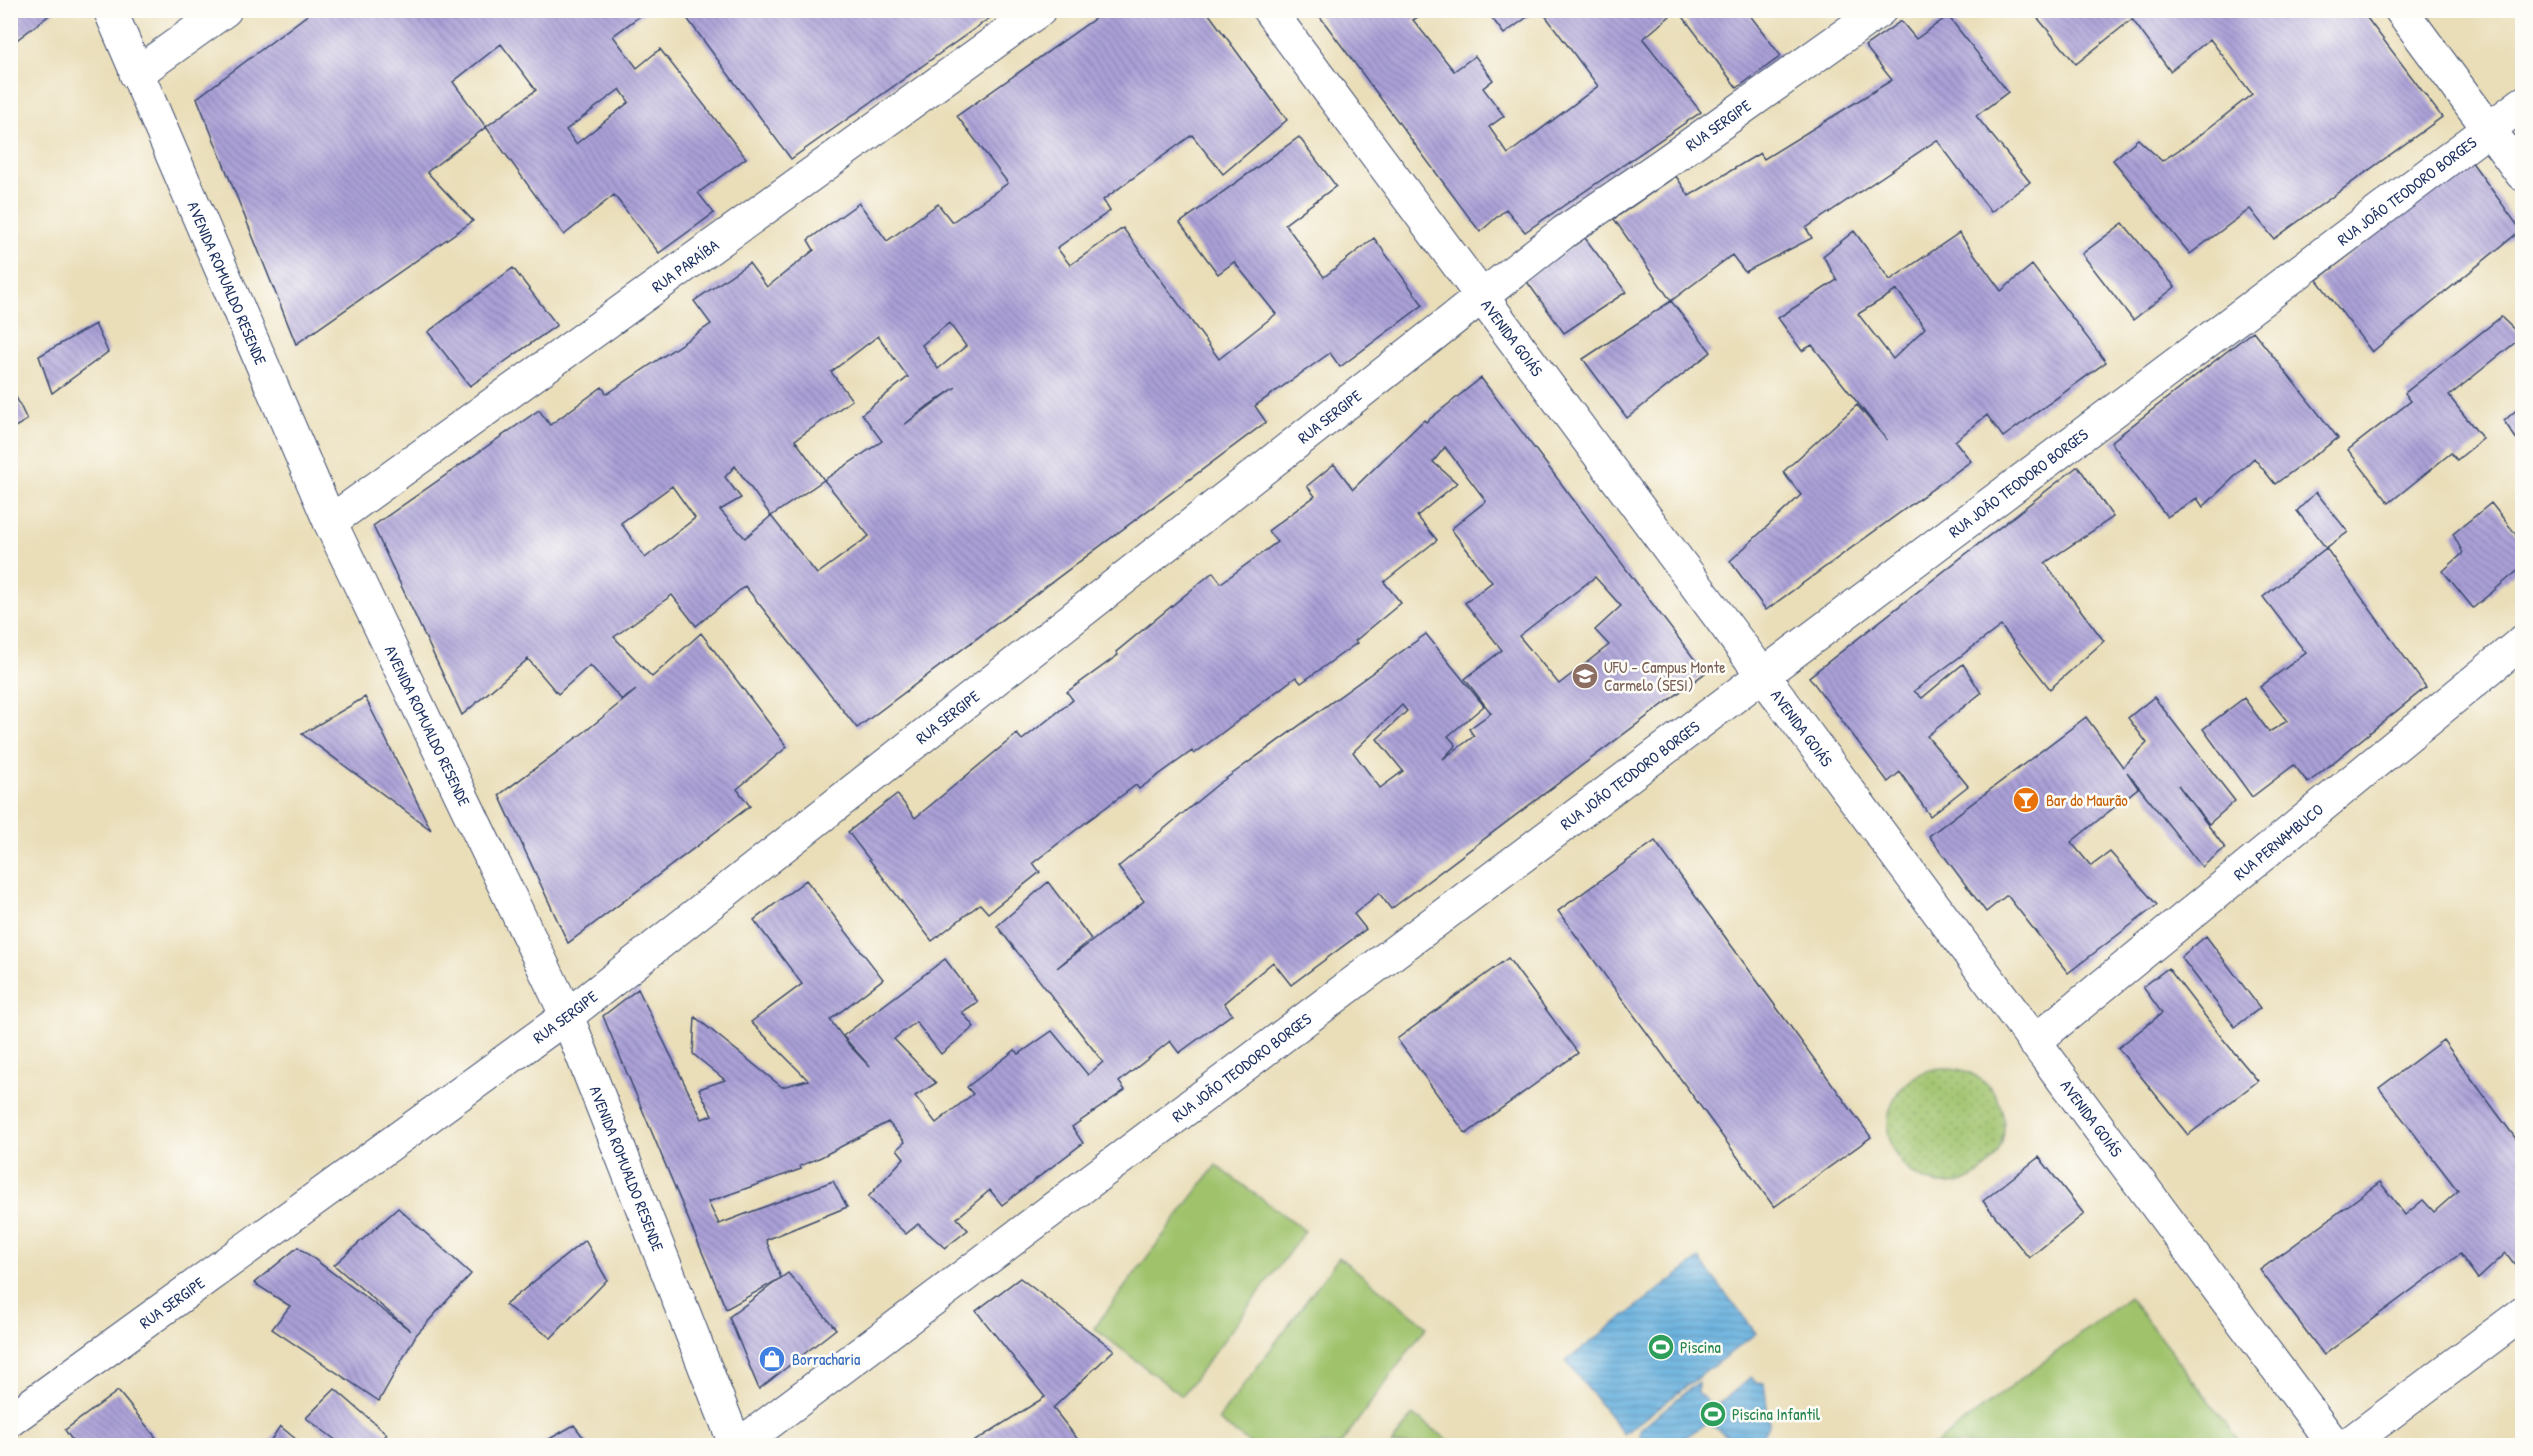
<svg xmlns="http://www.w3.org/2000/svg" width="2533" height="1456" viewBox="0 0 2533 1456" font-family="'Patrick Hand',sans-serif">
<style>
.grass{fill:#9fc26b;stroke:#5d7864;stroke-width:1.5}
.park{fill:url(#park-dots);stroke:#5d7864;stroke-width:1.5}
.water{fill:url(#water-rules);stroke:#406f9e;stroke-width:1.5}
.building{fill:url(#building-back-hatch);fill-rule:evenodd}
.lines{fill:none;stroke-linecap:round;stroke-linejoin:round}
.minor-casing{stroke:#3a496c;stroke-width:35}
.minor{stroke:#fff;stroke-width:33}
.labels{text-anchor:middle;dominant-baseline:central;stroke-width:5;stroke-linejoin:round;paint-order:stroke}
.street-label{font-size:16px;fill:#1b2f5e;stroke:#fdfcf7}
.education-label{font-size:16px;fill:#785e54;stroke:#fdfcf7;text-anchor:start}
.food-label{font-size:16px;fill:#c56008;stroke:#fdfcf7;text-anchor:start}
.leisure-label{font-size:16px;fill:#27864d;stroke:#fdfcf7;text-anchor:start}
.shop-label{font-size:16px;fill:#366cbe;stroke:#fdfcf7;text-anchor:start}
</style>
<defs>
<pattern id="park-dots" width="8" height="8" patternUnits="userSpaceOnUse" patternTransform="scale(1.5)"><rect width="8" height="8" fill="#9fc26b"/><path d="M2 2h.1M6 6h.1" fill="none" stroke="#819e5b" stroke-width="1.8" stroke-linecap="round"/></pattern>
<pattern id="water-rules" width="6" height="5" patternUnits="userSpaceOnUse" patternTransform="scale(1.5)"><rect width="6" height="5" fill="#65afdd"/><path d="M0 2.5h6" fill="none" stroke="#528fb6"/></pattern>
<pattern id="building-back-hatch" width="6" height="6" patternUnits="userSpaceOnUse" patternTransform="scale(1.5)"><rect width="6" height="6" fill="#aba0d7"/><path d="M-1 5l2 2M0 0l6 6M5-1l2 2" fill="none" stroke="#8a83b2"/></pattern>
</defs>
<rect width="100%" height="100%" fill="#fdfcf7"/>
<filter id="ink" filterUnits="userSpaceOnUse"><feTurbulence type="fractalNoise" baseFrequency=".0167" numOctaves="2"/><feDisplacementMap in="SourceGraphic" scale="12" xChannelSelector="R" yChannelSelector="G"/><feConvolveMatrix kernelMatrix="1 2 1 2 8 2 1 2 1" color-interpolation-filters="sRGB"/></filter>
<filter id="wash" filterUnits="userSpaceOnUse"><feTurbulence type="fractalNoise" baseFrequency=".008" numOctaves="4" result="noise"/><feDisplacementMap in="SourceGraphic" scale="24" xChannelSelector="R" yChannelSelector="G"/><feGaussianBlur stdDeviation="1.35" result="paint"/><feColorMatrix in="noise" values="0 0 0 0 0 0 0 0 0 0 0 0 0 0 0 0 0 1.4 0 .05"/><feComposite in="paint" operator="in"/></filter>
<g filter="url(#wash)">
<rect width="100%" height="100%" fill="#eadeb9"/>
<path class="grass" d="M1216,1165L1305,1231L1182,1396L1094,1328Z
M1339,1257L1427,1326L1340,1445H1252L1218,1420Z
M2129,1297L2243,1445H1934Z
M1413,1415L1450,1441L1446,1445H1391Z"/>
<path class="park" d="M1888 1126a58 58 0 1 1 116 0a58 58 0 1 1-116 0Z"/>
<path class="water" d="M1699,1259L1756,1333L1624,1434L1566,1361Z
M1751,1377L1755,1382L1764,1383L1769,1423L1759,1441C1738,1447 1724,1434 1707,1422C1682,1442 1671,1448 1640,1437V1429L1698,1382V1393L1712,1406L1720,1403Z"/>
<g id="blocks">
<path class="building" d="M10,10H56L10,45Z
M314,10H648L613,36L637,68L660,49L746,158L698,193L714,213L659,253L614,195L564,235L486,127L536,90L501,44L453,82L486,127L427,172L473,221L296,344L197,98ZM620,89L629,102L576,144L566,130Z
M681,10H1001L791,159Z
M1107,10H1206L1287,120L1223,174L1192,135L1103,200L1110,211L1057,248L1070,265L1123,228L1219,359L1276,314L1234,262L1218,274L1180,223L1299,137L1336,186L1285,224L1324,277L1374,238L1423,305L1340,367L1330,353L1255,406L1266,422L857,728L745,586L696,626L672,595L614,637L652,677L701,633L787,747L737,789L750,806L568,943L499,795L587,730L636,690L622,700L590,665L558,694L528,659L462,715L373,526L539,410L550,425L602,387L607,394L711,324L694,301L749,263L767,287L814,250L808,240L859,203L887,241L938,204L952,222L1008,183L957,116ZM949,323L966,346L938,369L922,345ZM878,336L908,377L862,414L882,441L824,480L795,440L852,400L831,372ZM956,387L904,425L929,405ZM735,466L771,516L824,480L869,536L817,574L771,516L745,538L720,510L741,498L725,477ZM672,486L695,518L645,558L621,523Z
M1315,10H1414L1418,17L1413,20L1454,71L1475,56L1493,80L1483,88L1504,116L1489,127L1508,154L1598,86L1541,10H1677L1643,39L1701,112L1525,232L1506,209L1480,232Z
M1486,10H1537L1504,34Z
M1678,10H1746L1781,56L1737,88Z
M2031,10H2361L2442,117L2274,239L2250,209L2190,254L2113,160L2138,139L2162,161L2195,139L2252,94L2210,39L2170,71L2132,19L2076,64Z
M1948,16L2008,92L1976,116L2030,182L1991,212L1937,140L1806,228L1812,238L1745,272L1732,255L1671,301L1614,219L1676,176L1689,196L1760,153L1764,159L1892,80L1865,46L1901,21L1916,39Z
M2471,161L2521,230L2372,352L2317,280Z
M2123,223L2175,287L2133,320L2082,254Z
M1854,231L1890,280L1959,233L2001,291L2032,265L2106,362L2003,437L1987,415L1955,441L1971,461L1766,610L1730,561L1801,495L1783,472L1857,405L1887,440L1812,345L1802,351L1778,318L1837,280L1823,256ZM1897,290L1925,328L1893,359L1858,314Z
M1585,238L1626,292L1564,333L1525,279Z
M513,268L557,325L470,386L428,332Z
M1671,301L1711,352L1627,418L1583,359Z
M2501,317L2522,337L2449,396L2483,439L2457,460L2451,453L2389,503L2348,450L2411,401L2405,393Z
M95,324L108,352L52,393L39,356Z
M2253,331L2338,438L2275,484L2254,458L2203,507L2197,498L2167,517L2111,442Z
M1481,378L1705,673L1391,909L1379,893L1354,914L1366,929L1291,985L1273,962L1224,1003L1232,1014L1179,1053L1170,1041L1119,1082L1125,1090L1072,1127L1083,1143L1002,1205L990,1190L957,1218L968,1230L945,1248L918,1224L906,1234L868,1197L904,1158L897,1149L905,1142L888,1122L821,1157L800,1166L801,1169L708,1202L719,1224L833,1181L847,1207L766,1240L781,1278L788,1273L836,1329L759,1389L729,1317L781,1278L726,1309L603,1016L638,989L702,1119L712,1115L699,1089L725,1080L693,1054L695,1017L782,1087L808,1080L751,1022L802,984L754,920L806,880L883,979L830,1020L849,1045L870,1067L843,1036L945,959L978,1002L962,1012L974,1027L941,1054L916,1022L894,1039L936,1083L915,1096L936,1123L973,1094L967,1087L1015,1050L1019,1054L1052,1031L1088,1075L1103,1062L997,926L1048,882L1091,939L1057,968L1144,901L1118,867L1217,785L1426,634L1484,706L1448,736L1456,745L1443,759L1474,736L1469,729L1491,713L1465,679L1502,650L1465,603L1492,582L1451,529L1486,501L1445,447L1433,462L1457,483L1417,516L1437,540L1384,582L1401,603L1355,641L1357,643L1301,683L1296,677L1194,754L1192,751L1139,789L1136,785L1085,823L1033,863L1040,872L988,913L980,904L932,941L848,832L897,794L915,818L1017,734L1022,740L1073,700L1067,692L1118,655L1116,652L1213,572L1221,583L1277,542L1268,531L1315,496L1307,486L1334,464L1353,489L1424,420L1426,422ZM1595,577L1621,606L1595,630L1609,645L1559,684L1519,636ZM1402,705L1407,711L1377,739L1403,771L1380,788L1353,752Z
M10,384L27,420L10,430Z
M2522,405V447L2504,421Z
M2078,466L2113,517L2045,563L2104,641L2050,689L2001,626L1914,691L1922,698L1963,664L1981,693L1927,736L1968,786L1930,816L1900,772L1888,782L1809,677Z
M2316,492L2348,532L2326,548L2426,687L2308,783L2294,765L2252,797L2203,729L2244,698L2269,732L2287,721L2260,687L2306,653L2263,597L2326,548L2297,511Z
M2491,503L2522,542V567L2473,608L2443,571L2463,553L2453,534Z
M365,697L431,830L302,734Z
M2154,697L2235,801L2209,824L2178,785L2225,848L2202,867L2127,772L2138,788L2071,842L2091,866L2110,852L2157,905L2068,973L2007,895L1986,912L1929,836L2086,717L2123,767L2147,743L2128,718Z
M1655,841L1871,1137L1774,1207L1558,911Z
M2206,936L2260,1008L2235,1027L2181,957Z
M1508,958L1578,1053L1466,1134L1397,1039Z
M2168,968L2222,1038L2258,1081L2188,1135L2118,1048L2162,1013L2143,987Z
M2443,1040L2522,1147V1274L2506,1253L2478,1279L2460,1254L2324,1355L2260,1270L2380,1182L2405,1215L2423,1200L2434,1212L2458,1191L2379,1088Z
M2039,1157L2084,1214L2029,1258L1983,1201Z
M398,1208L471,1274L416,1335L379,1401L272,1329L290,1306L254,1283L298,1247L411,1331L334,1265Z
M585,1240L607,1280L551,1338L505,1305Z
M1020,1278L1114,1350L1053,1408L1083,1446H967L1045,1397L976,1311Z
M335,1389L387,1434L376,1446H332L337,1441L306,1418Z
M118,1391L163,1446H76L65,1430Z
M574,1425L590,1446H537Z
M280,1426L304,1446H267Z"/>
</g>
</g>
<g filter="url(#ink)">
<use href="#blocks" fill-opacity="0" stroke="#3a496c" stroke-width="1.5"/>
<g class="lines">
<defs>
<g id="minor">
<path id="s1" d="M110,10L330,522L567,1016L736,1446"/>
<path id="s2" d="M1269,10L2335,1446"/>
<path d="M2401,10L2522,174"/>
<path d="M136,74L225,10"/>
<path id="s3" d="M330,522L1039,10"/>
<path id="s4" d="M2034,1042L2522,642"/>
<path id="s5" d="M10,1420L567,1016L1564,232L1662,165L1880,10"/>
<path id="s6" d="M738,1446L2522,104"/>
<path d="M2346,1446L2522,1314"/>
</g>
</defs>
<use href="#minor" class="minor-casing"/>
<use href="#minor" class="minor"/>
</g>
</g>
<defs>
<symbol id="university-disc" viewBox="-11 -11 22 22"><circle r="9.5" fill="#8d6e63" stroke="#fdfcf7"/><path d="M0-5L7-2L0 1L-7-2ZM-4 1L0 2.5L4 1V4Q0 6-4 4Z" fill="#fff"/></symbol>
<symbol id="bar-disc" viewBox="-11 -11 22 22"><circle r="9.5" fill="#e8710a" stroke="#fdfcf7"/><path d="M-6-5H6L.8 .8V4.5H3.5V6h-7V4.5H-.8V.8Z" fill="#fff"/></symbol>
<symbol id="stadium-disc" viewBox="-11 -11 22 22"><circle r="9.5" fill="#2e9e5b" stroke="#fdfcf7"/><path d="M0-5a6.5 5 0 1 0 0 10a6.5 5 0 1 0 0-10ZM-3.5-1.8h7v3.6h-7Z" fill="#fff"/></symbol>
<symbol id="shop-disc" viewBox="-11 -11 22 22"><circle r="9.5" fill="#3f7fe0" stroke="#fdfcf7"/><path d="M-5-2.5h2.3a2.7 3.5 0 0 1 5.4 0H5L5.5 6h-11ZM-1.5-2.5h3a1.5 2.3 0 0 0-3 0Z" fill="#fff"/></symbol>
</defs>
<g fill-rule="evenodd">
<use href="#university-disc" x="1570" y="661" width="30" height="30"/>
<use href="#bar-disc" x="2011" y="785" width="30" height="30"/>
<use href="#stadium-disc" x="1646" y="1332" width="30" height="30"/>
<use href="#shop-disc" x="757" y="1344" width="30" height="30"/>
<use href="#stadium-disc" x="1698" y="1399" width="30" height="30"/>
</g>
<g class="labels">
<g class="street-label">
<text stroke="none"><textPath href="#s5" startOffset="2144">RUA SERGIPE</textPath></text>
<text stroke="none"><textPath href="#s6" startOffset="2088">RUA JOÃO TEODORO BORGES</textPath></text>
<text stroke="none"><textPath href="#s3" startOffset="438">RUA PARAÍBA</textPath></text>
<text stroke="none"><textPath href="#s1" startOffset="297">AVENIDA ROMUALDO RESENDE</textPath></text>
<text stroke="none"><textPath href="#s2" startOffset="408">AVENIDA GOIÁS</textPath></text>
<text stroke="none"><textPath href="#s5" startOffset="1658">RUA SERGIPE</textPath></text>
<text stroke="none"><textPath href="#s6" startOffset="1602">RUA JOÃO TEODORO BORGES</textPath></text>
<text stroke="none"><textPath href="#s5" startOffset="1172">RUA SERGIPE</textPath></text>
<text stroke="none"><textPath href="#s1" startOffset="783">AVENIDA ROMUALDO RESENDE</textPath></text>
<text stroke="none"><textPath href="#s2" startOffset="894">AVENIDA GOIÁS</textPath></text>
<text stroke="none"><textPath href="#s6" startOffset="1116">RUA JOÃO TEODORO BORGES</textPath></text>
<text stroke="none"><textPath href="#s4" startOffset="316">RUA PERNAMBUCO</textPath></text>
<text stroke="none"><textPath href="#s5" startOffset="686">RUA SERGIPE</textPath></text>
<text stroke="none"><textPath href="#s6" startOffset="630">RUA JOÃO TEODORO BORGES</textPath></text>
<text stroke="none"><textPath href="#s2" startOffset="1380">AVENIDA GOIÁS</textPath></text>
<text stroke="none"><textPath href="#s1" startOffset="1269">AVENIDA ROMUALDO RESENDE</textPath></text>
<text stroke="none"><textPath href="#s5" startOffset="200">RUA SERGIPE</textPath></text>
</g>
<g class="education-label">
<text x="1604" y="667">UFU - Campus Monte<tspan x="1604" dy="18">Carmelo (SESI)</tspan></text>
</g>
<g class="food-label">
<text x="2046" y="800">Bar do Maurão</text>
</g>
<g class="leisure-label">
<text x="1680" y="1347">Piscina</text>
<text x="1732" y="1414">Piscina Infantil</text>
</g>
<g class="shop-label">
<text x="792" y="1359">Borracharia</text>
</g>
</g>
<rect width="2533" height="1456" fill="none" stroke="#fdfcf7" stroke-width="36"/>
</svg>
